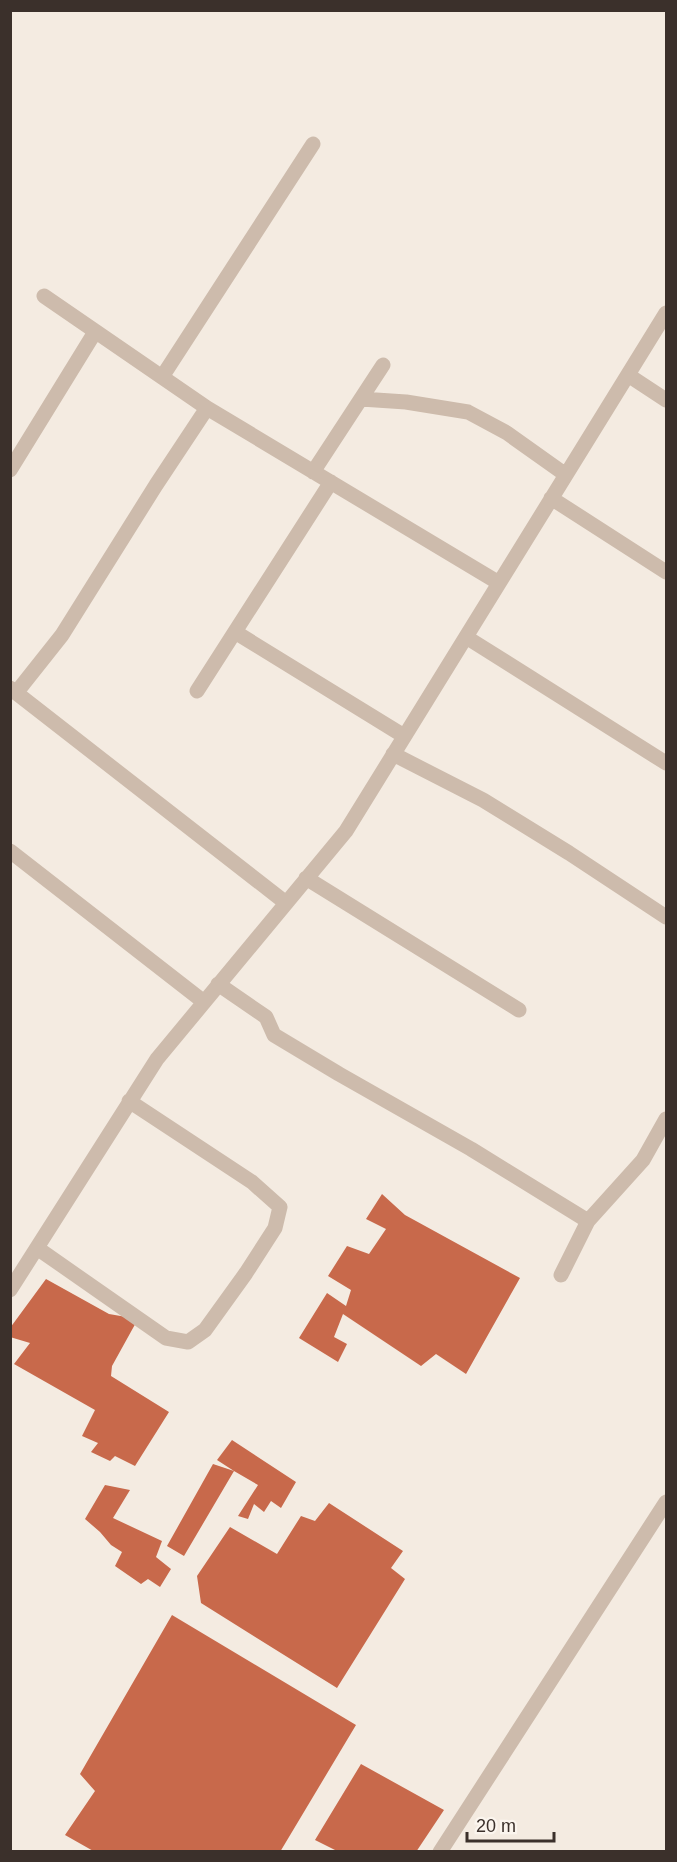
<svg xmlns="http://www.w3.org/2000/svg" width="677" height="1862" viewBox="0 0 677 1862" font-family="Helvetica,sans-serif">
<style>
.building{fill:#c8694b}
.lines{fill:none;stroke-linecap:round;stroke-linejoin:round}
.street{stroke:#cdbbac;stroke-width:15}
</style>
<rect width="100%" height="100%" fill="#f4ebe1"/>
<path class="building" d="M382,1194L405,1215L520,1278L466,1374L436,1354L421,1366L343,1314L334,1337L347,1344L338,1362L299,1338L327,1293L346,1306L351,1290L328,1276L347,1246L369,1254L386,1229L366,1219Z
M46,1279L109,1314L138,1319L112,1366L111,1376L169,1412L135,1466L115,1456L110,1461L91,1452L98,1443L82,1436L95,1410L14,1364L30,1343L10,1337V1328Z
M232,1440L296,1482L281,1508L271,1501L264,1512L254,1504L248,1519L238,1516L258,1485L234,1471L184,1556L167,1546L213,1464L234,1471L217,1460Z
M105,1485L130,1490L113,1518L162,1541L156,1557L171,1569L160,1587L148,1579L141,1584L115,1566L122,1552L111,1545L100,1532L85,1519Z
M329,1503L403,1551L391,1568L405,1579L337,1688L201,1603L197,1576L230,1527L277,1554L301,1516L315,1521Z
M172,1615L356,1725L280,1852H95L65,1835L95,1791L80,1774Z
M361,1764L444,1810L416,1852H339L315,1840Z"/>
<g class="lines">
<path class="street" d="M628,375L666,400
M162,377L313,144
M361,399L406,402L468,412L507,433L566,475
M207,408L499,583
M10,470L95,332
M313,472L383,365
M551,498L666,572
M235,632L404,736
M466,637L666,763
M10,688L286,903
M197,691L331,482
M16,693L62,635L156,485L207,408L44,296
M393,754L483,800L569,853L666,917
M10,851L204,1002
M306,878L519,1010
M218,984L266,1017L274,1035L339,1074L471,1149L588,1221L561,1275
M588,1221L643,1160L666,1119
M37,1248L166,1338L188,1342L205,1330L246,1273L275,1228L280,1207L252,1182L129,1101
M10,1290L157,1059L346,831L666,313
M440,1852L666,1502"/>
</g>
<rect width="677" height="1862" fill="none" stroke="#3b302b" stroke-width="24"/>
<path d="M467 1832v9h87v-9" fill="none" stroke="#3b302b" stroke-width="3"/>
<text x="476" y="1832" font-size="18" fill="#3b302b" stroke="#fbf5ee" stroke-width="4.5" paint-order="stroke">20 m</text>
</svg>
